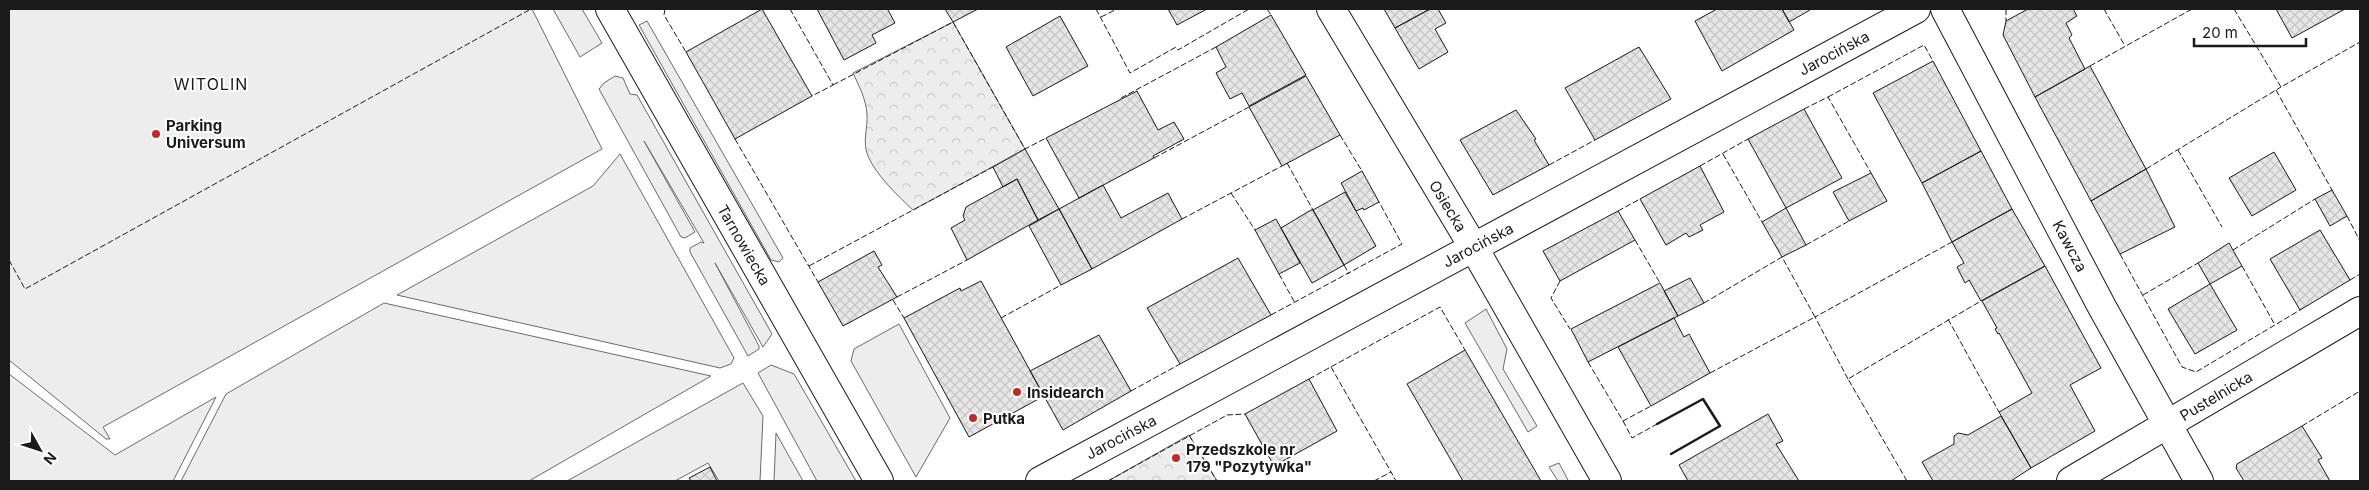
<svg xmlns="http://www.w3.org/2000/svg" width="2369" height="490" viewBox="0 0 2369 490" font-family="Inter,sans-serif">
<style>
.built{fill:#ededed;stroke:#6a6a6a}
.forest{fill:url(#forest-crowns);stroke:#6a6a6a}
.building{fill:url(#building-cross-hatch);stroke:#1a1a1a}
.lines{fill:none;stroke-linecap:round;stroke-linejoin:round}
.minor-casing{stroke:#1a1a1a;stroke-width:30}
.minor{stroke:#fff;stroke-width:28}
.fence{stroke:#1a1a1a;stroke-width:1;stroke-dasharray:6 2.5;stroke-linecap:butt}
.wall{stroke:#1a1a1a;stroke-width:2.5}
.poi-dot{fill:#c62828;stroke:#fff;stroke-width:2}
.labels{text-anchor:middle;dominant-baseline:central;stroke-width:4;stroke-linejoin:round;paint-order:stroke}
.street-label{font-size:15px;fill:#1a1a1a;stroke:#fff}
.poi-label{font-size:15px;font-weight:bold;fill:#1a1a1a;stroke:#fff;text-anchor:start}
.neighbourhood-label{font-size:16px;letter-spacing:1px;fill:#1a1a1a;stroke:#fff}
</style>
<defs>
<pattern id="forest-crowns" width="20" height="18" patternUnits="userSpaceOnUse" patternTransform="scale(1.25)"><rect width="20" height="18" fill="#ededed"/><path d="M2 6a3 3 0 1 1 6 0M12 15a3 3 0 1 1 6 0" fill="none" stroke="#cbcbcb"/></pattern>
<pattern id="building-cross-hatch" width="8" height="8" patternUnits="userSpaceOnUse" patternTransform="scale(1.25)"><rect width="8" height="8" fill="#e6e6e6"/><path d="M0 0l8 8M0 8l8-8" fill="none" stroke="#c5c5c5"/></pattern>
</defs>
<rect width="100%" height="100%" fill="#fff"/>
<path class="built" d="M9,9H532L602,149L103,427L110,439H106L9,360Z
M553,9H582L602,43L580,57Z
M647,21L783,258L779,262L771,260L639,25Z
M615,76L623,78L630,94L637,95L772,334L763,347L715,263L759,346V349L748,356L690,252V248L701,242L704,243L644,141L695,232L685,238L681,237L599,89L604,83Z
M620,154L734,358L731,364L720,368L397,295L593,186Z
M384,303L711,376L529,481H181L226,394Z
M1486,309L1507,349L1503,369L1537,426L1528,432L1465,323Z
M899,324L950,418L916,477L851,361L854,349Z
M771,365L794,374L856,481H817L758,373Z
M9,374L115,455L216,397L173,481H9Z
M743,383L763,416L760,481H719L708,463L675,481H567Z
M776,433L803,481H774Z
M1559,463L1568,480V481H1558L1549,467Z"/>
<path class="forest" d="M953,22L1025,149L913,210C898,196 876,175 868,156C862,142 868,128 867,114C866,99 859,86 853,73Z
M1189,435L1217,481H1108Z"/>
<path class="building" d="M762,9L812,96L735,139L686,52Z
M817,9H890L888,10L895,23L872,35L876,43L844,60Z
M945,9H978L953,22Z
M1168,9H1207L1177,25Z
M1384,9H1430L1395,28Z
M1430,9H1438L1446,23L1435,29L1448,52L1419,69L1395,28Z
M1717,9H1782L1794,30L1722,71L1695,21Z
M1782,9H1810V10L1789,22Z
M2028,9H2073L2077,16L2066,23L2072,35L2069,38L2085,69L2035,97L2003,35L2006,21Z
M2276,9H2345L2292,38Z
M1271,15L1306,75L1249,106L1242,93L1230,99L1216,73L1226,67L1216,47Z
M1060,16L1088,66L1033,96L1006,47Z
M1639,47L1671,99L1595,140L1565,88Z
M1933,61L1981,151L1922,183L1873,93Z
M2090,66L2146,169L2091,201L2035,97Z
M1306,76L1340,135L1282,166L1249,107Z
M1137,91L1158,130L1174,122L1184,139L1153,156L1154,158L1079,198L1046,138Z
M1804,109L1842,178L1786,208L1748,139Z
M1516,110L1536,139L1534,140L1549,165L1493,195L1460,140Z
M1025,149L1059,209L1038,220L1017,179L1003,187L993,167Z
M1981,151L2012,209L1952,242L1922,183Z
M2274,152L2296,190L2252,216L2229,178Z
M1700,166L1724,212L1700,225L1703,230L1689,237L1686,233L1666,245L1640,199Z
M2146,169L2175,227L2120,254L2091,201Z
M1362,171L1379,202L1364,210L1363,208L1356,211L1341,183Z
M1871,173L1887,201L1849,221L1833,192Z
M1017,179L1038,220L967,260L951,228L965,220L963,216L966,207Z
M1103,185L1121,218L1168,193L1182,219L1092,269L1059,209Z
M2332,190L2347,216L2330,226L2315,199Z
M1345,192L1376,246L1344,265L1313,210Z
M1786,208L1806,245L1782,257L1762,222Z
M1059,209L1092,269L1061,285L1029,226Z
M2012,209L2045,266L1981,301L1969,280L1965,283L1957,267L1964,263L1952,242Z
M1311,210H1313L1344,265L1312,283L1281,228Z
M1618,211L1635,240L1560,281L1543,251Z
M1276,219L1300,263L1279,274L1255,230Z
M2320,230L2350,280L2300,310L2270,259Z
M2229,243L2242,266L2210,284L2198,263Z
M874,251L882,265L878,267L897,297L843,326L818,282Z
M1238,258L1271,315L1180,364L1147,308Z
M2045,266L2101,368L2070,385L2095,431L2031,468L1999,412L2032,393L1999,333L1998,334L1995,329L1997,328L1982,301Z
M1690,278L1704,303L1678,316L1664,291Z
M981,281L1044,396L969,437L904,318L960,288L961,291Z
M1660,283L1678,316L1588,362L1571,329Z
M2210,284L2237,330L2195,354L2168,309Z
M1674,318L1684,337L1689,334L1710,373L1651,406L1618,347Z
M1099,335L1131,391L1063,430L1030,371Z
M1465,350L1541,481H1463L1407,384Z
M1309,379L1337,431L1274,466L1245,414Z
M1768,414L1783,441L1776,444L1799,481H1688L1679,465Z
M2001,416L2031,468L2011,481H1933L1922,462L1954,444V436L1958,433L1968,435Z
M2302,426L2322,458L2318,460L2330,481H2244L2236,468L2237,464Z
M710,467L717,481H691L689,478Z"/>
<g class="lines">
<defs>
<path id="minor" d="M610,9L879,481
M1331,9L1474,248L1607,481
M1945,9L2102,307L2199,481
M1040,481L1916,9
M2071,481L2360,311"/>
</defs>
<use href="#minor" class="minor-casing"/>
<use href="#minor" class="minor"/>
<path class="fence" d="M665,9L664,15L686,52
M790,9L833,85L812,96
M1096,9L1130,73L1176,47L1178,50L1249,9
M1267,9L1271,15
M2006,9V21
M2104,9L2125,46
M2234,9L2281,87L2360,42
M1101,17L1117,9
M2090,66L2192,9
M833,85L953,22L1025,149L1046,138
M2276,90L2332,190
M1828,97L1924,45L1933,61
M1121,98L1216,47
M1804,109L1828,97L1871,173
M1340,135L1362,171
M735,139L818,282
M2178,150L2222,227
M1723,154L1762,222
M1154,158L1249,107
M1287,163L1313,210
M1549,165L1595,140
M1700,166L1748,139
M2146,169L2281,87
M1231,193L1255,230
M1618,211L1640,199
M2347,216L2360,241
M1182,219L1282,166
M1635,240L1660,283
M1806,245L1849,221
M2233,250L2315,199
M2120,254L2182,367L2196,372L2300,310
M9,260L25,289L531,9
M1344,265L1349,274
M809,266L993,167
M2242,266L2275,325
M1279,274L1295,303
M2350,280L2360,274
M1560,281L1551,298L1570,329
M2143,295L2198,263
M897,297L967,260
M893,300L904,318
M1704,303L1782,257L1815,317L1710,373
M1271,315L1402,244L1379,202
M1001,318L1061,285
M1948,319L1999,412
M1588,362L1623,421L1651,406
M1331,367L1391,472
M1309,379L1440,307L1465,350
M1848,379L1815,317L1952,242
M1131,391L1180,364
M1623,421L1632,438L1657,424
M2302,426L2360,391
M1189,435L1217,481
M1108,481L1227,415L1245,414
M1374,481L1391,472L1396,481
M1907,481L1848,379L1981,301"/>
<path class="wall" d="M1657,424L1703,399L1720,426L1671,454"/>
</g>
<g class="poi-dot">
<circle cx="156" cy="134" r="5"/>
<circle cx="1017" cy="392" r="5"/>
<circle cx="973" cy="418" r="5"/>
<circle cx="1176" cy="458" r="5"/>
</g>
<g class="labels">
<g class="street-label">
<text transform="translate(1834 53) rotate(-28)">Jarocińska</text>
<text transform="translate(1448 206) rotate(59)">Osiecka</text>
<text transform="translate(744 245) rotate(60)">Tarnowiecka</text>
<text transform="translate(1478 245) rotate(-28)">Jarocińska</text>
<text transform="translate(2070 246) rotate(62)">Kawcza</text>
<text transform="translate(2216 396) rotate(-31)">Pustelnicka</text>
<text transform="translate(1121 437) rotate(-28)">Jarocińska</text>
</g>
<g class="poi-label">
<text x="166" y="125">Parking<tspan x="166" dy="17">Universum</tspan></text>
<text x="1027" y="392">Insidearch</text>
<text x="983" y="418">Putka</text>
<text x="1186" y="449">Przedszkole nr<tspan x="1186" dy="17">179 "Pozytywka"</tspan></text>
</g>
<g class="neighbourhood-label">
<text x="211" y="84">WITOLIN</text>
</g>
</g>
<rect width="2369" height="490" fill="none" stroke="#1a1a1a" stroke-width="20"/>
<g transform="translate(40 450) rotate(130)" stroke="#ffffff" stroke-width="4" paint-order="stroke">
<path d="M0-4L9 19L0 12L-9 19Z" fill="#1a1a1a"/>
<text y="-8" font-size="14" font-weight="bold" text-anchor="middle" fill="#1a1a1a">N</text>
</g>
<path d="M2194 38v8h112v-8" fill="none" stroke="#1a1a1a" stroke-width="2.5"/>
<text x="2202" y="38" font-size="15" fill="#1a1a1a" stroke="#ffffff" stroke-width="4" paint-order="stroke">20 m</text>
</svg>
